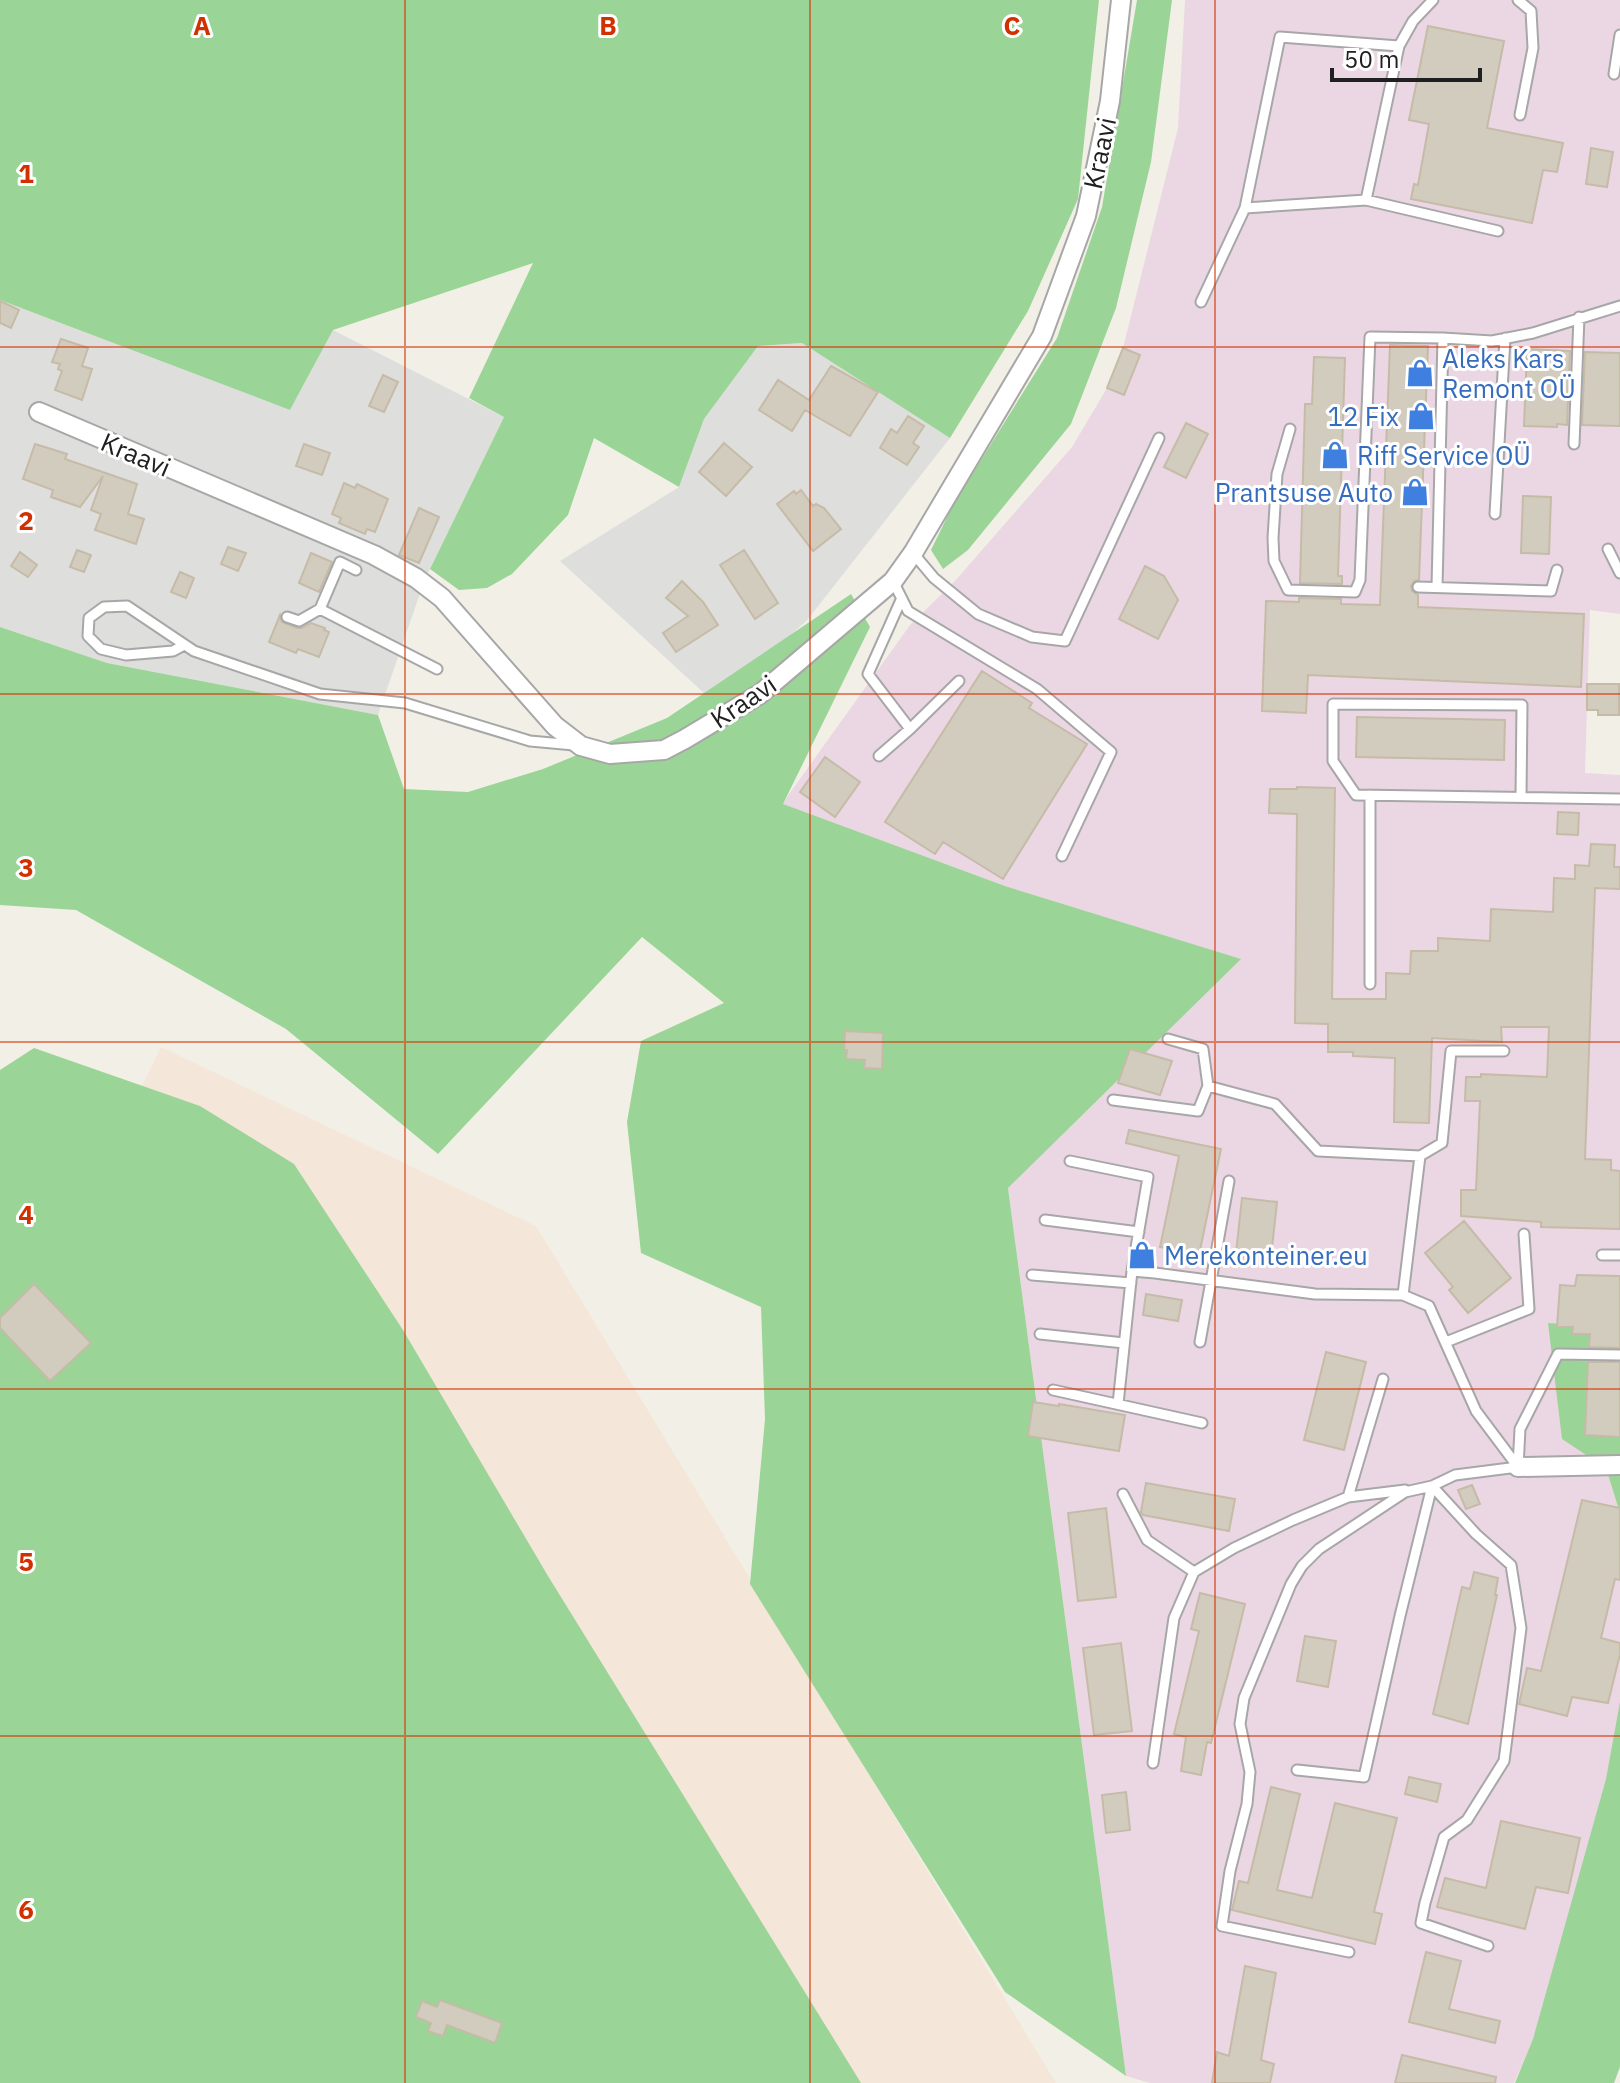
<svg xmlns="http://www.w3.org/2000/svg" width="1620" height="2083" viewBox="0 0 1620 2083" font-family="'IBM Plex Sans',sans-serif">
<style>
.residential{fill:#dededd}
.industrial{fill:#ebd7e3}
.military{fill:#f4e6d9}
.forest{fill:#9bd497}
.building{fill:#d2ccbf;stroke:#c5bba7;stroke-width:2}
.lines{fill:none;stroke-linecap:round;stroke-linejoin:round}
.service-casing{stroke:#a7a7a7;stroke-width:13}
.minor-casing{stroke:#a7a7a7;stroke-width:22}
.service{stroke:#fff;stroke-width:9}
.minor{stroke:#fff;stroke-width:18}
.grid{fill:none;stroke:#d13000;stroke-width:2;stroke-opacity:0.55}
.labels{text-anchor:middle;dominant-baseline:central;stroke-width:6;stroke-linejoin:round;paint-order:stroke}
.street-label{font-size:26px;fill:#202020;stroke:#fff}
.shop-label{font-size:26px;fill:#366cbe;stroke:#fff;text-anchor:start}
.grid-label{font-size:26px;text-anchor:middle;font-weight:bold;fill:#d13000;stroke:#fff;stroke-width:6;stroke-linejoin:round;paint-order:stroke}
</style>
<rect width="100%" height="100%" fill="#f2f0e6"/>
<path class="residential" d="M0,300L290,410L333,330L504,417L425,579L378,715L107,663L0,627Z
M802,343L950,438L808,619L717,705L560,561L679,487L704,419L758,346Z"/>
<path class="industrial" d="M1185,0H1620V614L1590,610L1585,773L1620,775V1771L1603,1885L1514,2083H1150L1126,2076L1008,1188L1240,959L1005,886L782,804L910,625L955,581L1072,447L1107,388L1123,348L1178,128Z"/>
<path class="military" d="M161,1047L536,1226L1056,2083H0L93,1186Z"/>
<path class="forest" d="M0,0H1099L1078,199L1028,311L950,438L802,343L758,346L704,419L679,487L594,438L568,515L512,574L487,588L459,590L430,569L504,417L469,398L533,263L333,330L290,410L0,300Z
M1137,0H1172L1151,162L1116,308L1071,424L968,550L943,569L931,550L953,505L1057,338L1102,207Z
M851,594L870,627L783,804L1005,886L1241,959L1008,1188L1126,2076L1005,1992L750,1584L765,1419L761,1307L641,1253L627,1122L641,1041L724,1003L642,937L438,1154L286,1029L76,910L0,905V627L107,663L378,715L404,789L468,792L543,769L667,718Z
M34,1048L200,1106L294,1164L403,1330L548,1576L861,2083H0V1070Z
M1548,1323L1620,1328V1513L1606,1468L1562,1439Z
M1620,1702V2067L1614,2083H1515L1533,2039L1606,1779Z"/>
<path class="building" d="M1428,26L1504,41L1487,128L1563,143L1557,172L1543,170L1532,223L1411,199L1414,184L1418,185L1429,124L1409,120Z
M1591,148L1613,152L1607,187L1586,184Z
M0,301L19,310L11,328L0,323Z
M61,339L88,348L82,366L92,369L82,400L55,390L62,371L58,369L60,364L52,362Z
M1390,345L1428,346L1419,580L1414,581L1411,586L1412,591L1418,595V607L1584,614L1581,687L1308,675L1306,713L1262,711L1266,601L1299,602V598L1341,599V604L1380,605Z
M1123,348L1140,355L1124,395L1107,388Z
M1527,349L1570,351L1567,425L1557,424V427L1524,426Z
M1585,352L1620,353V426L1582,425Z
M1314,357L1345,358L1338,576H1342V584L1300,583L1305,404H1312Z
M831,366L878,392L850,436L805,410L792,431L759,410L778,380L809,400Z
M383,375L398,382L384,412L369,406Z
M908,416L924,426L913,443L919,447L907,465L880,448L891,429L897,433Z
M1186,423L1208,434L1186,478L1164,467Z
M724,443L752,467L726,496L699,472Z
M35,444L67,454L65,459L137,484L128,514L144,519L136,544L95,530L101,514L91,510L103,476L80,507L51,497L53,490L23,479Z
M304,444L330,453L322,475L296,466Z
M344,483L355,488L357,484L388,499L375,532L367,529L365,534L339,523L341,518L332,514Z
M801,490L813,506L816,504L824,508L841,529L813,551L777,504L794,491L796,494Z
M1523,496L1551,497L1549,554L1521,553Z
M419,508L439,517L419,563L399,555Z
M228,547L246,553L238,571L221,564Z
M77,550L91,555L84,572L70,567Z
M744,550L778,603L755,619L720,565Z
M20,552L37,565L28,577L11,566Z
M311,553L332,562L319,592L299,583Z
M1145,566L1164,576L1178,600L1158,639L1119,619Z
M180,572L194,578L186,598L171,592Z
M682,581L703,602L718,625L676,652L663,633L688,616L666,598Z
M280,615L282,622L297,628H302L311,623L325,628L324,630L329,632L319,657L298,649L296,653L269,642Z
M982,671L1032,703L1029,708L1087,744L1003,879L943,842L935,854L885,822Z
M1587,684H1619V715H1598V710H1587Z
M1357,717L1505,720L1504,760L1356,757Z
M825,757L860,782L835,817L800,792Z
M1297,787L1335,788L1332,999H1386V973L1410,974L1411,951H1438V938L1490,941L1491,909L1553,912L1554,878L1575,879V865L1589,866L1591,844L1615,845L1614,867H1620V889L1595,888L1585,1159L1611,1160V1170L1620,1171V1229L1541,1227V1222L1461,1216V1190H1476L1480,1101H1465L1466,1077H1481V1074L1547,1077L1549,1027H1501L1502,1042L1432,1038L1429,1123L1394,1122L1395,1058L1353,1056V1052H1328V1024L1295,1023L1297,814L1269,813L1270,789H1297Z
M1558,812L1579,813L1578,835L1557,834Z
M845,1031L883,1033L882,1069L864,1068L865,1060L846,1059L847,1050H844Z
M1130,1049L1172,1061L1160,1095L1118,1083Z
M1129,1130L1221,1149L1199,1255L1160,1247L1179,1156L1126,1143Z
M1242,1198L1277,1202L1270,1266L1235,1262Z
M1464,1221L1511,1278L1468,1313L1449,1290L1453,1287L1425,1253Z
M1577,1275L1620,1276V1348L1589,1347L1590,1334H1572L1573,1327H1557L1560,1285L1575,1286Z
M34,1284L91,1343L50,1381L0,1328V1318Z
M1146,1294L1182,1300L1178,1321L1143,1315Z
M1326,1352L1366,1362L1344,1450L1304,1440Z
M1588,1362H1620V1437L1585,1435Z
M1033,1402L1059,1406V1404L1125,1415L1119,1451L1028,1436Z
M1146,1483L1235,1499L1229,1531L1143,1515L1141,1512Z
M1472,1485L1480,1504L1466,1509L1458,1490Z
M1582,1500L1620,1508V1580L1615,1579L1601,1638L1620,1643V1654L1608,1703L1572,1697L1567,1716L1519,1704L1527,1668L1541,1671Z
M1106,1508L1116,1597L1078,1601L1068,1513Z
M1474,1572L1498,1578L1495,1595H1497L1468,1724L1433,1714L1462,1587L1470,1589Z
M1200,1593L1245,1604L1211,1743L1207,1742L1201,1775L1181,1771L1186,1737L1174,1734L1199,1631L1191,1629Z
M1305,1636L1336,1641L1328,1687L1297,1681Z
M1121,1643L1132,1731L1094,1735L1083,1648Z
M1409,1777L1441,1784L1437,1802L1405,1794Z
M1271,1787L1300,1794L1277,1890L1312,1898L1335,1803L1397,1818L1374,1912L1382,1914L1375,1944L1232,1910L1239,1881L1248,1883Z
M1126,1792L1130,1830L1106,1833L1102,1795Z
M1501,1821L1580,1838L1568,1893L1536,1887L1525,1929L1437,1907L1445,1878L1486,1888Z
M1426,1952L1461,1961L1449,2009L1500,2021L1495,2043L1409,2022Z
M1245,1966L1276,1973L1261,2060L1274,2064L1270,2083H1212L1217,2052L1229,2056Z
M440,2000L502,2023L495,2043L447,2025L443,2036L428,2031L431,2023L416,2017L422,2001L437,2007Z
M1402,2055L1496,2077L1495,2083H1395Z"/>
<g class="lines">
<defs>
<path id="service" d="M1518,0L1531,11L1533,48L1520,115
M1614,74L1620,35
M1366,200L1498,231
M1245,208L1366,200L1399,46L1413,21L1433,0
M1201,302L1245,208L1280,37L1399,46
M1290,429L1277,474L1273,538L1274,561L1288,590L1355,592L1360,580L1370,337L1443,338
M1574,444L1579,317
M1495,514L1505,338
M1608,549L1620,573
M913,553L934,578L978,614L1032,637L1065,641L1159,438
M356,570L340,562L320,609L437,669
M893,581L908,611L1037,689L1111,752L1062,856
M1418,587L1551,591L1557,570
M1437,587L1443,338L1492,341L1533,333L1620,306
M901,600L868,674L910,729
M287,617L299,621L320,609
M184,645L173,651L126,655L101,649L88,636L89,618L104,607L127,606L194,651L320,694L405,703L530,741L574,745
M879,756L910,729L959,681
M1521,797L1522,705L1333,704V761L1356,795L1620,799
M1370,984V795
M1208,1086L1275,1104L1318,1151L1420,1156L1403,1295
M1113,1100L1198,1111L1208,1086L1203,1049L1168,1039
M1420,1156L1442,1143L1451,1051H1504
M1070,1161L1148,1177L1132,1271L1118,1404
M1045,1220L1139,1232
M1602,1255H1620
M1132,1271L1155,1273L1315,1294L1403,1295L1429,1306L1476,1411L1518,1467
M1032,1275L1131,1283
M1040,1334L1124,1343
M1200,1342L1229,1181
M1446,1342L1529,1309L1524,1234
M1053,1390L1202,1423
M1518,1467L1520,1429L1558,1354L1620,1355
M1432,1486L1476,1534L1511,1565L1521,1628L1504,1761L1467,1820L1444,1837L1425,1903L1421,1923L1488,1946
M1123,1494L1147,1540L1194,1572
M1348,1497L1383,1379
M1153,1763L1174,1618L1194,1572L1234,1548L1293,1520L1348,1497L1405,1490
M1297,1770L1364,1777L1400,1616L1432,1486
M1349,1952L1222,1926L1230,1871L1247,1804L1250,1772L1240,1724L1244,1698L1291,1584L1302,1566L1319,1549L1405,1492L1432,1486L1455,1475L1518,1467"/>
<path id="minor" d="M39,412L374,555L416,578L442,598L555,726L581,746L610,754L664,750L685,739L760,694L893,581L913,553L1042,336L1086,216L1110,101L1121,0
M1518,1467L1620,1465"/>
</defs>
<use href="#service" class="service-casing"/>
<use href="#minor" class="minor-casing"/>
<use href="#service" class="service"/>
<use href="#minor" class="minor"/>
</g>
<path class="grid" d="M405,0V2083M810,0V2083M1215,0V2083M0,347H1620M0,694H1620M0,1042H1620M0,1389H1620M0,1736H1620"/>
<defs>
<symbol id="shop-bare" viewBox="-9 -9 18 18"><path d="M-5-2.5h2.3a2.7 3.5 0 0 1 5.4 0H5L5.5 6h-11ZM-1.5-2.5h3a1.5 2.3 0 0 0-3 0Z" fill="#3f7fe0" stroke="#fff" stroke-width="2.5" paint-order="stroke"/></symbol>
</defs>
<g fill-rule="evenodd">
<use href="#shop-bare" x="1400" y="353" width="40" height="40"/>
<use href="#shop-bare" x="1401" y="396" width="40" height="40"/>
<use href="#shop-bare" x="1315" y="435" width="40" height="40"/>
<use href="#shop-bare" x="1395" y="472" width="40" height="40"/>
<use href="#shop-bare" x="1122" y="1235" width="40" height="40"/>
</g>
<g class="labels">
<g class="street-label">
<text transform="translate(1099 153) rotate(-78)">Kraavi</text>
<text transform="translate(136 454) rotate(23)">Kraavi</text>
<text transform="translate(743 701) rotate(-34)">Kraavi</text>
</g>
<g class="shop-label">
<text x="1442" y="358">Aleks Kars<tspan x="1442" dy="30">Remont OÜ</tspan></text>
<text x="1399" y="416" text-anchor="end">12 Fix</text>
<text x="1357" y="455">Riff Service OÜ</text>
<text x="1393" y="492" text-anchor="end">Prantsuse Auto</text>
<text x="1164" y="1255">Merekonteiner.eu</text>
</g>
</g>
<g class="grid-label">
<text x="202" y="35">A</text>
<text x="608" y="35">B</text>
<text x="1012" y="35">C</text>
<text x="26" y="183">1</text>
<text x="26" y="530">2</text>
<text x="26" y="877">3</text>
<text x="26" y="1224">4</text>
<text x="26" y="1571">5</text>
<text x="26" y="1919">6</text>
</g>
<path d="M1332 68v12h148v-12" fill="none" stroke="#202020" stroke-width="4"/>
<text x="1344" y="68" font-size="24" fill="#202020" stroke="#ffffff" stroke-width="6" paint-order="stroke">50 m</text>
</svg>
